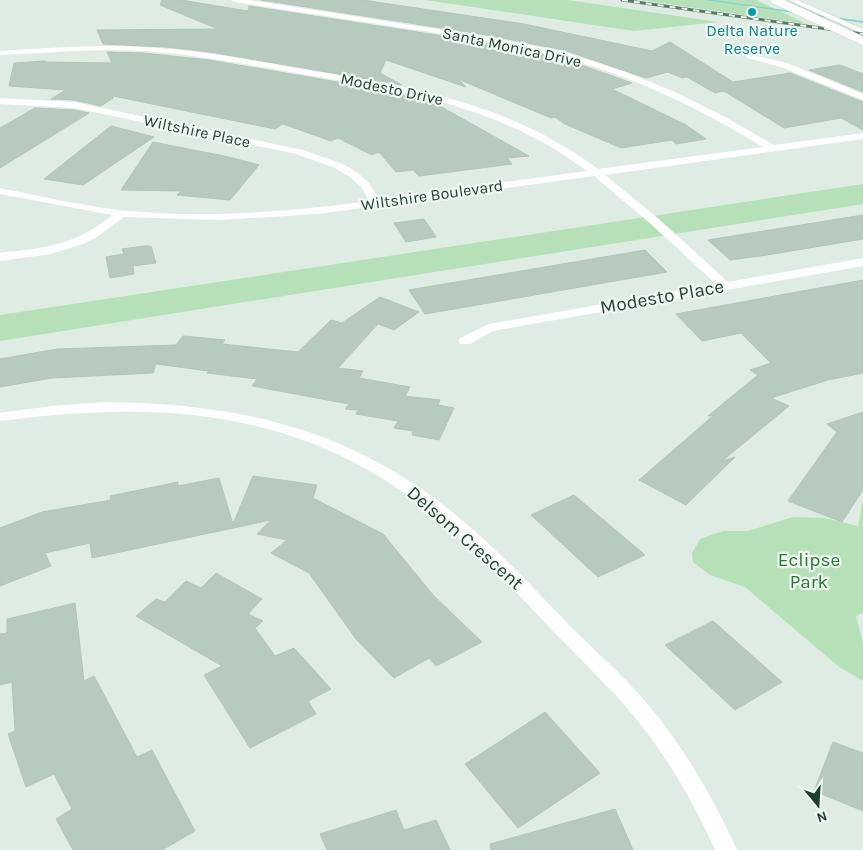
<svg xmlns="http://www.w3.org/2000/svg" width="863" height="850" viewBox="0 0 863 850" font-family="Karla,sans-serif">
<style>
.green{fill:#b6e0b7}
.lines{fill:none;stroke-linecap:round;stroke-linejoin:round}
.stream{fill:#81d7cf;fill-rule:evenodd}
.building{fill:#b7cabe;stroke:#b1c6b8}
.secondary-casing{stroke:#b1cdbc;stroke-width:1}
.minor{fill:#fff;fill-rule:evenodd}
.tertiary{fill:#fff;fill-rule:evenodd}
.secondary{fill:#fff;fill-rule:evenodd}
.rail-casing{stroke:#597a69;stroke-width:3}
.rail{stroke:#f0f8f2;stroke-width:2;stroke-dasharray:6;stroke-linecap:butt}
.secondary-bridge-casing{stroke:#b1cdbc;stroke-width:9;stroke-linecap:butt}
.secondary-bridge{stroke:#fff;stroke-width:8}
.culture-dot{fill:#0f9aa8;stroke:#f0f8f2;stroke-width:2}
.labels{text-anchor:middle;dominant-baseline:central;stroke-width:4.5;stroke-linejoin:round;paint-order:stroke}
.far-culture-label{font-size:16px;fill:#0d838f;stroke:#f0f8f2}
.far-street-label{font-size:16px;fill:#1f3e2e;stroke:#f0f8f2}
.street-label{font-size:19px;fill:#1f3e2e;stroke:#f0f8f2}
.park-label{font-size:19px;fill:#257930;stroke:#f0f8f2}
</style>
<rect width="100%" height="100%" fill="#dfece3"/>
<path class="green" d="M425,0H568L718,22L634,31Z
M640,0H756L807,24Z
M863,184V204L0,341V315Z
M863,500V613L856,616L863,643V681L838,666L745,587L710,575L693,562L692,553L700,539L723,531H748L793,517L824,518L858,526Z"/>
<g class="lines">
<path class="stream" d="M705,0H715L863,21V23Z"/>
</g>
<path class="building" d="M162,0H181L248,11L249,6L469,40L546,55L584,66L632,83L612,89L686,125L706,139L676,144L672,140L621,148L565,124L555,117L551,118L458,79L466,87L386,60L380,73L402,85L210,52L166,47L103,44L97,30L218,29L160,5Z
M261,0H363L524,24L652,51L670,42L733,82L790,73L863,102V130L841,118L784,128L724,91L715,93L687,77L682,78L668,72L646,78L564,50L487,35Z
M107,52L143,53L209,60L355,85L425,100L431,101L529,156L507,158L512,164L419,176L413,170L396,172L379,152L372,155L338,138L331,141L283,124L275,129L113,96V98L101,106L74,100L51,99L66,90L9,86L14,63L45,61V62L112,63Z
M840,65L863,74V92L809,70Z
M35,108L74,110L89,113L0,168V128Z
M111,126L154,137L83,185L44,179Z
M153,142L229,157L259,165L230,200L177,195L181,191L121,190Z
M863,215V239L767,255L730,260L708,240Z
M424,219L436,237L406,242L394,223Z
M144,246H151L156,263L133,266L134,274L110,278L106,257L124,254L122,249Z
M645,250L667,272L425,314L409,290Z
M863,280V373L828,380L771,398L789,406L722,461L735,457L686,505L639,480L714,415L708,416L758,375L750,370L771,363L741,333L702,341L676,314Z
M380,297L419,312L394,330L378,324L338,368L363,371L359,378L410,387L405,396L440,400L438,405L454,408L439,440L412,435L413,431L394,428L398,421L356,414L358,410L345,409L349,404L252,386L257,379L207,373L209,371L156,364L153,373L52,378L0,387V359L57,349L176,345L183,336L225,340L222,344L298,352L331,320L342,323Z
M863,412V490L842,522L788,501L837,432L827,424Z
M253,476L317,485L313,498L383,534L433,595L482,642L436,666L429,658L394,678L356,639L309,573L271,553L287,540L257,534L271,520L92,558L90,543L45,553L51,566L0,586V528L42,512L111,500L110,496L178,482V486L219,478L233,524Z
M574,495L645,555L598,577L531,515Z
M216,573L262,599L248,614L263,621L255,628L275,656L294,648L331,689L308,701L316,714L250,748L204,675L222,666L136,616L156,599L165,602L186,581L201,588Z
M75,603L84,681L94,676L137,757L152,750L195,831L162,850H73L56,819L72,809L54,774L26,787L8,734L15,731L12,682L0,685V634L7,633V619Z
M713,621L782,682L735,710L665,645Z
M545,712L600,773L518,828L465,764Z
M833,742L863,753V811L814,791Z
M615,809L633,850H491L490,844Z
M396,810L404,830L436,820L450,850H327L320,834Z"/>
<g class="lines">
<defs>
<path id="secondary" d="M788,0H798L863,29V34Z"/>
</defs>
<use href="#secondary" class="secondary-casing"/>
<path class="minor" d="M231,0H249L487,37L564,52L620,70L673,91L725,117L774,145L863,133V139L605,175L660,220L728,282L863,258V266L493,331L470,344H460L458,341L460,338L489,324L716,284L652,225L594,176L318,214L219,220L124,217L97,237L83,244L51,254L0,261V253C44,248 77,245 112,215L0,194V188C40,196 79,205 119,210C202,219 287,212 369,201L361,187L350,177L335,168L296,154L74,108L0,104V98L74,102L303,150L343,164L358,173L369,183L379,199L587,171C505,110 417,93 319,77C261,67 202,55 143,51C96,48 48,53 0,55V51C48,48 96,44 143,47C203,50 261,62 319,72C423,89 511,105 598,169L763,147C707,113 648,83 585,64C534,48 482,40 430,32C365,22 300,12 235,2Z
M747,54L787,63L863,94V100L781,67L747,58Z"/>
<path class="tertiary" d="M106,402C220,404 317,420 414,484C472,522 521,575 569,625C591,647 615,668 636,691C679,738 711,793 737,850H715C691,796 660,745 621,701C600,678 577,656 555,633C508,584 460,531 403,492C279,406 145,402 0,421V413L52,406Z"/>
<use href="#secondary" class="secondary"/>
<defs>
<path id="rail" d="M622,0L863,34"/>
</defs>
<use href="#rail" class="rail-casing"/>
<use href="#rail" class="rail"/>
<defs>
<path id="secondary-bridge" d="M775,0L863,41"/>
</defs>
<use href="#secondary-bridge" class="secondary-bridge-casing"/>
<use href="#secondary-bridge" class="secondary-bridge"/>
</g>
<circle class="culture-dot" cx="752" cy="12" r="5"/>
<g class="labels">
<g class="far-culture-label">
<text x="752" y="30">Delta Nature<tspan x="752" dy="18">Reserve</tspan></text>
</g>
<g class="far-street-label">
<text transform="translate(512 47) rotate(12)">Santa Monica Drive</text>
<text transform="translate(392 89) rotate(12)">Modesto Drive</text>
<text transform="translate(197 131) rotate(12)">Wiltshire Place</text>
<text transform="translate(432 195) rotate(-8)">Wiltshire Boulevard</text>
</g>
<g class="street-label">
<text transform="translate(662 297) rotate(-10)">Modesto Place</text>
<text transform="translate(465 538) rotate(41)">Delsom Crescent</text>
</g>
<g class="park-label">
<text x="809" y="560">Eclipse<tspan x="809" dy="22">Park</tspan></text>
</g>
</g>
<g transform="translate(818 805) rotate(162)" stroke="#f0f8f2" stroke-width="4" paint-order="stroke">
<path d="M0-4L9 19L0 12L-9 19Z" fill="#1f3e2e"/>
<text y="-8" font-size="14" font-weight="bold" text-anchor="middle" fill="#1f3e2e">N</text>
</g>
</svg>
